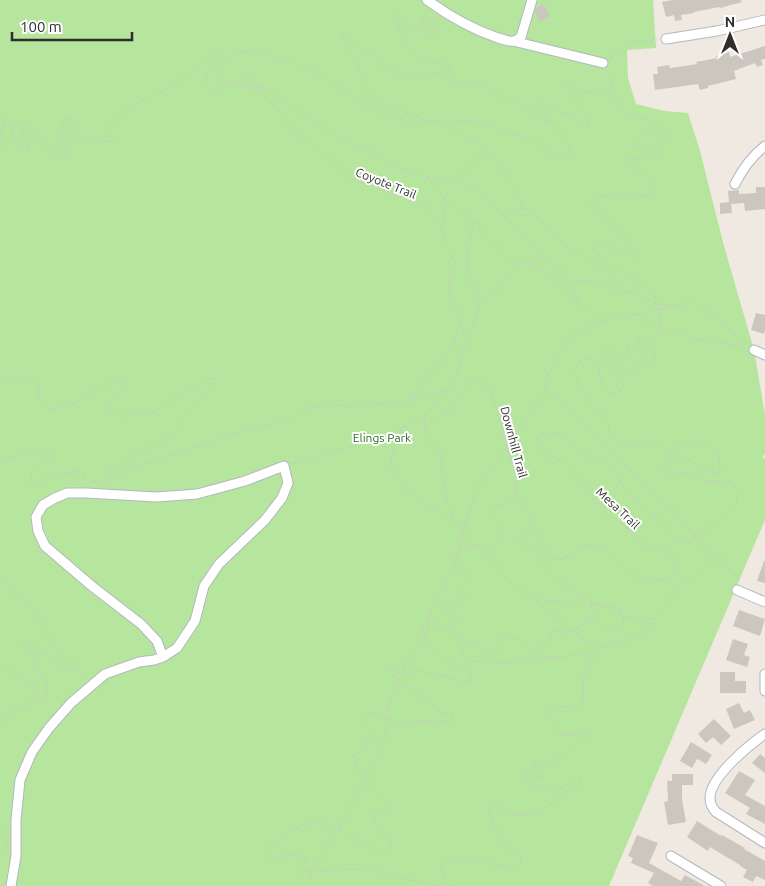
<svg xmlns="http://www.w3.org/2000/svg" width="765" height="886" viewBox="0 0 765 886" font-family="Ubuntu,sans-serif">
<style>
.green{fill:#b6e59e}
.building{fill:#cbc7bf}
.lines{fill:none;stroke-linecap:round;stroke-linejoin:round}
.minor-casing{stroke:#b4b7c1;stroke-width:11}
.path{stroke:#c9c9c9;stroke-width:1;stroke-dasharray:4 2.5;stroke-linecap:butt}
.minor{stroke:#fff;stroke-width:9}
.labels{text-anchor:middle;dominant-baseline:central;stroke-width:4;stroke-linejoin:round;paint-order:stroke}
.street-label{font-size:12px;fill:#2e2e2e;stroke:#fff}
.park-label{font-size:12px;fill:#2c6e1b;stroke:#fff}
</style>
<rect width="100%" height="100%" fill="#efe9e1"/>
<path class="green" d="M0,0H653L656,48L627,50L628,78L636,104L665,111L688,113L700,151L724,246L754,350L765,415V453L763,457L765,459V520L609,886H0Z"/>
<path class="building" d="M673,0H741L742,2L720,8L719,7L694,12V13L681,15L682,20L675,21L674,15L666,17L662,2Z
M543,4L550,16L540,22L535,12L536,8Z
M765,46V59L761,60L763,65L757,67L755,63L734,71L736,79L708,86V88L700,90L698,84L655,90L653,74H658L657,67L669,65L670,68L697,64L696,62L717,58L716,56L729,52L730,57Z
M756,187H765V209L745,211L744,203L731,204L732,213L720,214V203L729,202L728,191L739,190V194L756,193Z
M756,313L765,315V329L764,334L751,330Z
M764,561H765V583L757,581Z
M739,610L765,619L760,636L733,626Z
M733,639L748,644L744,655L750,657L747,667L726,660Z
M720,672H735V681H746V693H720Z
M739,703L744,713L750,710L755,720L734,729L726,709Z
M714,719L731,736L721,745L713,737L706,743L698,734Z
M691,742L712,755L706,764L697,759L692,768L680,761Z
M760,754L765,758V773L752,763Z
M739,771L755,780L745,795L765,806V824L746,814L750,808L725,793Z
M672,774H693V785H682V799L686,822L668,825L664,802L668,801L667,781H672Z
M697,821L721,836L722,835L745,848L744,849L765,861V880L756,876L753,882L743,877L747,870L740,866V865L710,847L708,851L687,837Z
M637,835L658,843L649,863L681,881L685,875L705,886H653L648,883L654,873L631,863L633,858L628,856Z"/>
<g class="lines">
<defs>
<path id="minor" d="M427,0C449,16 472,29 498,38C503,39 508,42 514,41C517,40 518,39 521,37L532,0
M666,39L717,31L765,20
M513,41L603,63
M735,184C742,170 753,155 765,146
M754,350L765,355
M737,590L765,602
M765,674V691
M765,734C749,745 710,777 710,798C710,803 712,808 716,812L765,843
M671,856L721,886
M11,886L16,856V820L20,780L32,752L49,728L71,703L105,674L139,662L154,660L163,657L157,641L141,624L93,587L45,546L38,531L36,517L43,505L55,498L67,493H86L156,497L197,494L245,481L284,466L288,483L282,498L265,520L219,564L204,586L195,621L177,648L163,657"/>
</defs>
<use href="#minor" class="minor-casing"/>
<path class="path" d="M609,59L633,42L657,40
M240,71L265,89L281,99L335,135L364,148L401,169L426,177L449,180L472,188L485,198L512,223L544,258L560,270L572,282C583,276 614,288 627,293V291L637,296L647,299L656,304L672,306L692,303L708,311L722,322L747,347
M607,71L611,79L612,89C601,91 589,95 579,89C576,87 574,84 570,81L567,82L568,87L588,120L590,125L586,128C580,122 573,117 566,114C562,113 561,113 558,111C550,107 545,103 536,101L535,102L536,105C548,111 546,118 553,126C561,136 570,143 571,156C563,163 557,159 548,154C543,140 516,135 504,130C499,128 495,126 490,124C474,121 458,119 443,123L456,129L469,140L477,143L490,153L501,165L506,175L513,184L521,199L522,207L519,211L520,215L523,216L531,215L537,218L559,237L563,244L577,251L599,268L614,277L627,291
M435,73L444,79L463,82L471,81L492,88L498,95L512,99L528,111L551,124
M235,83L239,86L249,88L262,93L267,100L282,113L289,127L294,132L318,151L333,159L351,180L366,184L395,196L402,197L413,204L424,205L428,207L442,229L444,241L456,264L449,280L451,301L460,317L459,323L468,337
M265,89L238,82H224L218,76C219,63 234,50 248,52C255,53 257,54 264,54L319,73L374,110L389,116L408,122L419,123L424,121L423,118C408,113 378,105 370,93C363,83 361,70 355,60C350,51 343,43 340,33L342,32L360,48L370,52L378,59L386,69L402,73L409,76H413L419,74L424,75L448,71L452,67C445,62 437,63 429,61C408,56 398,34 397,14C402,16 403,19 406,23C413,30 425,34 435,35L439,32L422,23L419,17L421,16L430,20L438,19
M424,121H433L442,123
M0,147L3,150L5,148C2,138 0,127 6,118C12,124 11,132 15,139C18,144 24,147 28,151H30L22,130L23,125L28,124C37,137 49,158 68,155V152L58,145V141L61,140L68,145L70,142L69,139L62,130L63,119L67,117L71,119L73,129L79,137L88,138L97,142L113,141L112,136L107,130L109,125L126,109L151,96L163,91L179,80L215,51L219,52L206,75L205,88L210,92C218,92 222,91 223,83
M426,177L443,197L446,206L442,228
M454,181L480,157L484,151
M443,197L460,209L474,221L501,252L517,265
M503,214L514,211L518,212
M473,222L467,257L468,273L479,303
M529,263L554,277L579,303L605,320
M572,283L575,290L578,303
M634,314L661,329L698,340L744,346
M0,378H22L35,382L39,386L38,396L46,408C50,408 55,409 58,408C82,405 99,383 122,378L124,387L116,396L104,406L105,413L121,417L133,413L154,412L205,380L210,378L216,379C207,391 197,403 187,415C179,425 173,436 161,443C141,453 110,461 103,484
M451,388L457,376L464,348L480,304L496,291L513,268L528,262L544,258
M546,389L547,376L570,336L606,321L670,307
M410,401L412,394L420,386L423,379L431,371L438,368L442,360L443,354L453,346L459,323
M438,402L445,414
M425,415L426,432L431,442L441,453V466L447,501L453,518L463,530L467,539L500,568L510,582L535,599L583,639L605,648L645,633L678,586L701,573L709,563L717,558
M402,429C398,439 391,452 391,463C392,476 417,502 428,507C438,512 448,514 456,522
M0,461L19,456L25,452L33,450L50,455L53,457L52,459C39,462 27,467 32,483C41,484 48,477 55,473L65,474L75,471L87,474L76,483
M292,464L389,435L425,415L448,391
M85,484L93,481L102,484
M103,484L116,475L137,466L233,434L287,420L312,407L336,405L361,407L392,402H404L450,389
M516,491C521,499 526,507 530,515C537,528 538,546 550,556C564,568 574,547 587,545C593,544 597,546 602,548C608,551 612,556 617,560C633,575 650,588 671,576L675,566L673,557L666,551L645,545L639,541L630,530L611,517L596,503L574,472L561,461L545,454L539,448L537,441L543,433C562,429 568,444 581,453C588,458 600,459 608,462L628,494L660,520L672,536L678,542L687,543L696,538L736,504L738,492L734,484L722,481H707L682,472L672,475L663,472L666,462L687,459L708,471L720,474C720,447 712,440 686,444C681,445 676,449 671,451C663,449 661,444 654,442C648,441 644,444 639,445C632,446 622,444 616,441C607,436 611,424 605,417C602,413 596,413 593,408C585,399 579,385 575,374L579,361C601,348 598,375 603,387C603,387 607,393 608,393C618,395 624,390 624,380C618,371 609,365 602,357C611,339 623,367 626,373L632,375C644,366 626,359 626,347L629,345C640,345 642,354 645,362L651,364L654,363L656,356L654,353L640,345L638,340L642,337C645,338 649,341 653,339C662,335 662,317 659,309C657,305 656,303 655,298C649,291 642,284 635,279C623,272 600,262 593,249L594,246C606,244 620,252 631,256L634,257L639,255L634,248L600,212L594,208L591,204L594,199C606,193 622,195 635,195C643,196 648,197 655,193C656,178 636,169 627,160L639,158L647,155L659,154L661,152C656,149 653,150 648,149C642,147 636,144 632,140C637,136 647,132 653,133C661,135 660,142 668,134C662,124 648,120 637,117C634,116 629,116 626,114C619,108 616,97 612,89
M463,530L479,486L507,447L546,389L676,514L705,548L717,558L722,559L739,581L738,582
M0,578L9,586L14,593L30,608L44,627L52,644L79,668L80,672L72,671L38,651L26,640L23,641C25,647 28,650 32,655C34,658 34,662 36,666C43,680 54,684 44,699L39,698L38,689C34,687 30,685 27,683C18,677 11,668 0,665
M538,600L599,605
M606,605L613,606L618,608L624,616L639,619H655
M590,620L593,615L591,605
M448,628L469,643
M592,663L601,647
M81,672L87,678
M0,726C6,722 6,715 12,710C20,705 35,703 44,700
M0,829L4,832C8,846 6,846 0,859
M305,870L309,869L321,857L342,823L376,759L385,739L389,704L404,668L413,653L425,640L427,633L431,610L458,557C462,546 462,538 460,527
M292,886L304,870L305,860C297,850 284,857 272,858L268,852V847L285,834L303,825L320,822L335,828L381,853C389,851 390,848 392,840C384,835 373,826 374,816L378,814H386L391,806L389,802L363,776L357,768L353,756L355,753H360L364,749L359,741L363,738L373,739L376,736L375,731L366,726L364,719L369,713L374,712L401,724L418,721L449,722L454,716L452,712L444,713L439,711L393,676L388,670L389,667L391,666L407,673L419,671L445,676L464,682L471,681L472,675C468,671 463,670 458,667C444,659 429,647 421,634L423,626L429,622L451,628L456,626L457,619L443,609L441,607L442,604L466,600L464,595L460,591L462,585L467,581V574C460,569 453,565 452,555L475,546L494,545L504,539V532L489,514L492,506L502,505L512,499L516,491V475L491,392L486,383L479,379L469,382L461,394L450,414L436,416L426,426
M313,886L309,869L321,871L361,869L375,870L392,876L429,884L441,886
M449,886C442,878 441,868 440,859L444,857L479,864L488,863L501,866L512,867L522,863L520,854C516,853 512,851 509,849C500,841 488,815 488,803L491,801C499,805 506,813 515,815C534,819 553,803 566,792C572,788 579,788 580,780C572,781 565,786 557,788C547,792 531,788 523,780C520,777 519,775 521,770C528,774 533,780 543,776L544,773L533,767L532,764C536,763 541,764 545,764C562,762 580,743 592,732V728C579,732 563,742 554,727C551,722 549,717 549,711C559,702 574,711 584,702C584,694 581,684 584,676C587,670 591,668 592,661C584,649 573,656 562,657C556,657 550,656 545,658C542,659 540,661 537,661L531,658L523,656C518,659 512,663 505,663C500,663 494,662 488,662C483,661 477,662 472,661C463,659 460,651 465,643C480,645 497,664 503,637C509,637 515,638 520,640C530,643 534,658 544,646C549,641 551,639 551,632C556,627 563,631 569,633C574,631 586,621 589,621C596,620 600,626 607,629C617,634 624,626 624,616L615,610L589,601L551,576C545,569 543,558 535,552C529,547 523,546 519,539L521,531C525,528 530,526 535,529"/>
<use href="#minor" class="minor"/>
</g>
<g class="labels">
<g class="street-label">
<text transform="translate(386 183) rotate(22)">Coyote Trail</text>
<text transform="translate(514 442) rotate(75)">Downhill Trail</text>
<text transform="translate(618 508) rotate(43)">Mesa Trail</text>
</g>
<g class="park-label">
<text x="382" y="437">Elings Park</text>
</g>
</g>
<g transform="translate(730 35)" stroke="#ffffff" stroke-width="4" paint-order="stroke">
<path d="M0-4L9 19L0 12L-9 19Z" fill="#2e2e2e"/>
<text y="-8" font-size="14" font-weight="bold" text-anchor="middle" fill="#2e2e2e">N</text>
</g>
<path d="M12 32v8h120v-8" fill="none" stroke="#2e2e2e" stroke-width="2.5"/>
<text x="20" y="32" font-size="15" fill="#2e2e2e" stroke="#ffffff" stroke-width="4" paint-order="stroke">100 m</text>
</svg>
